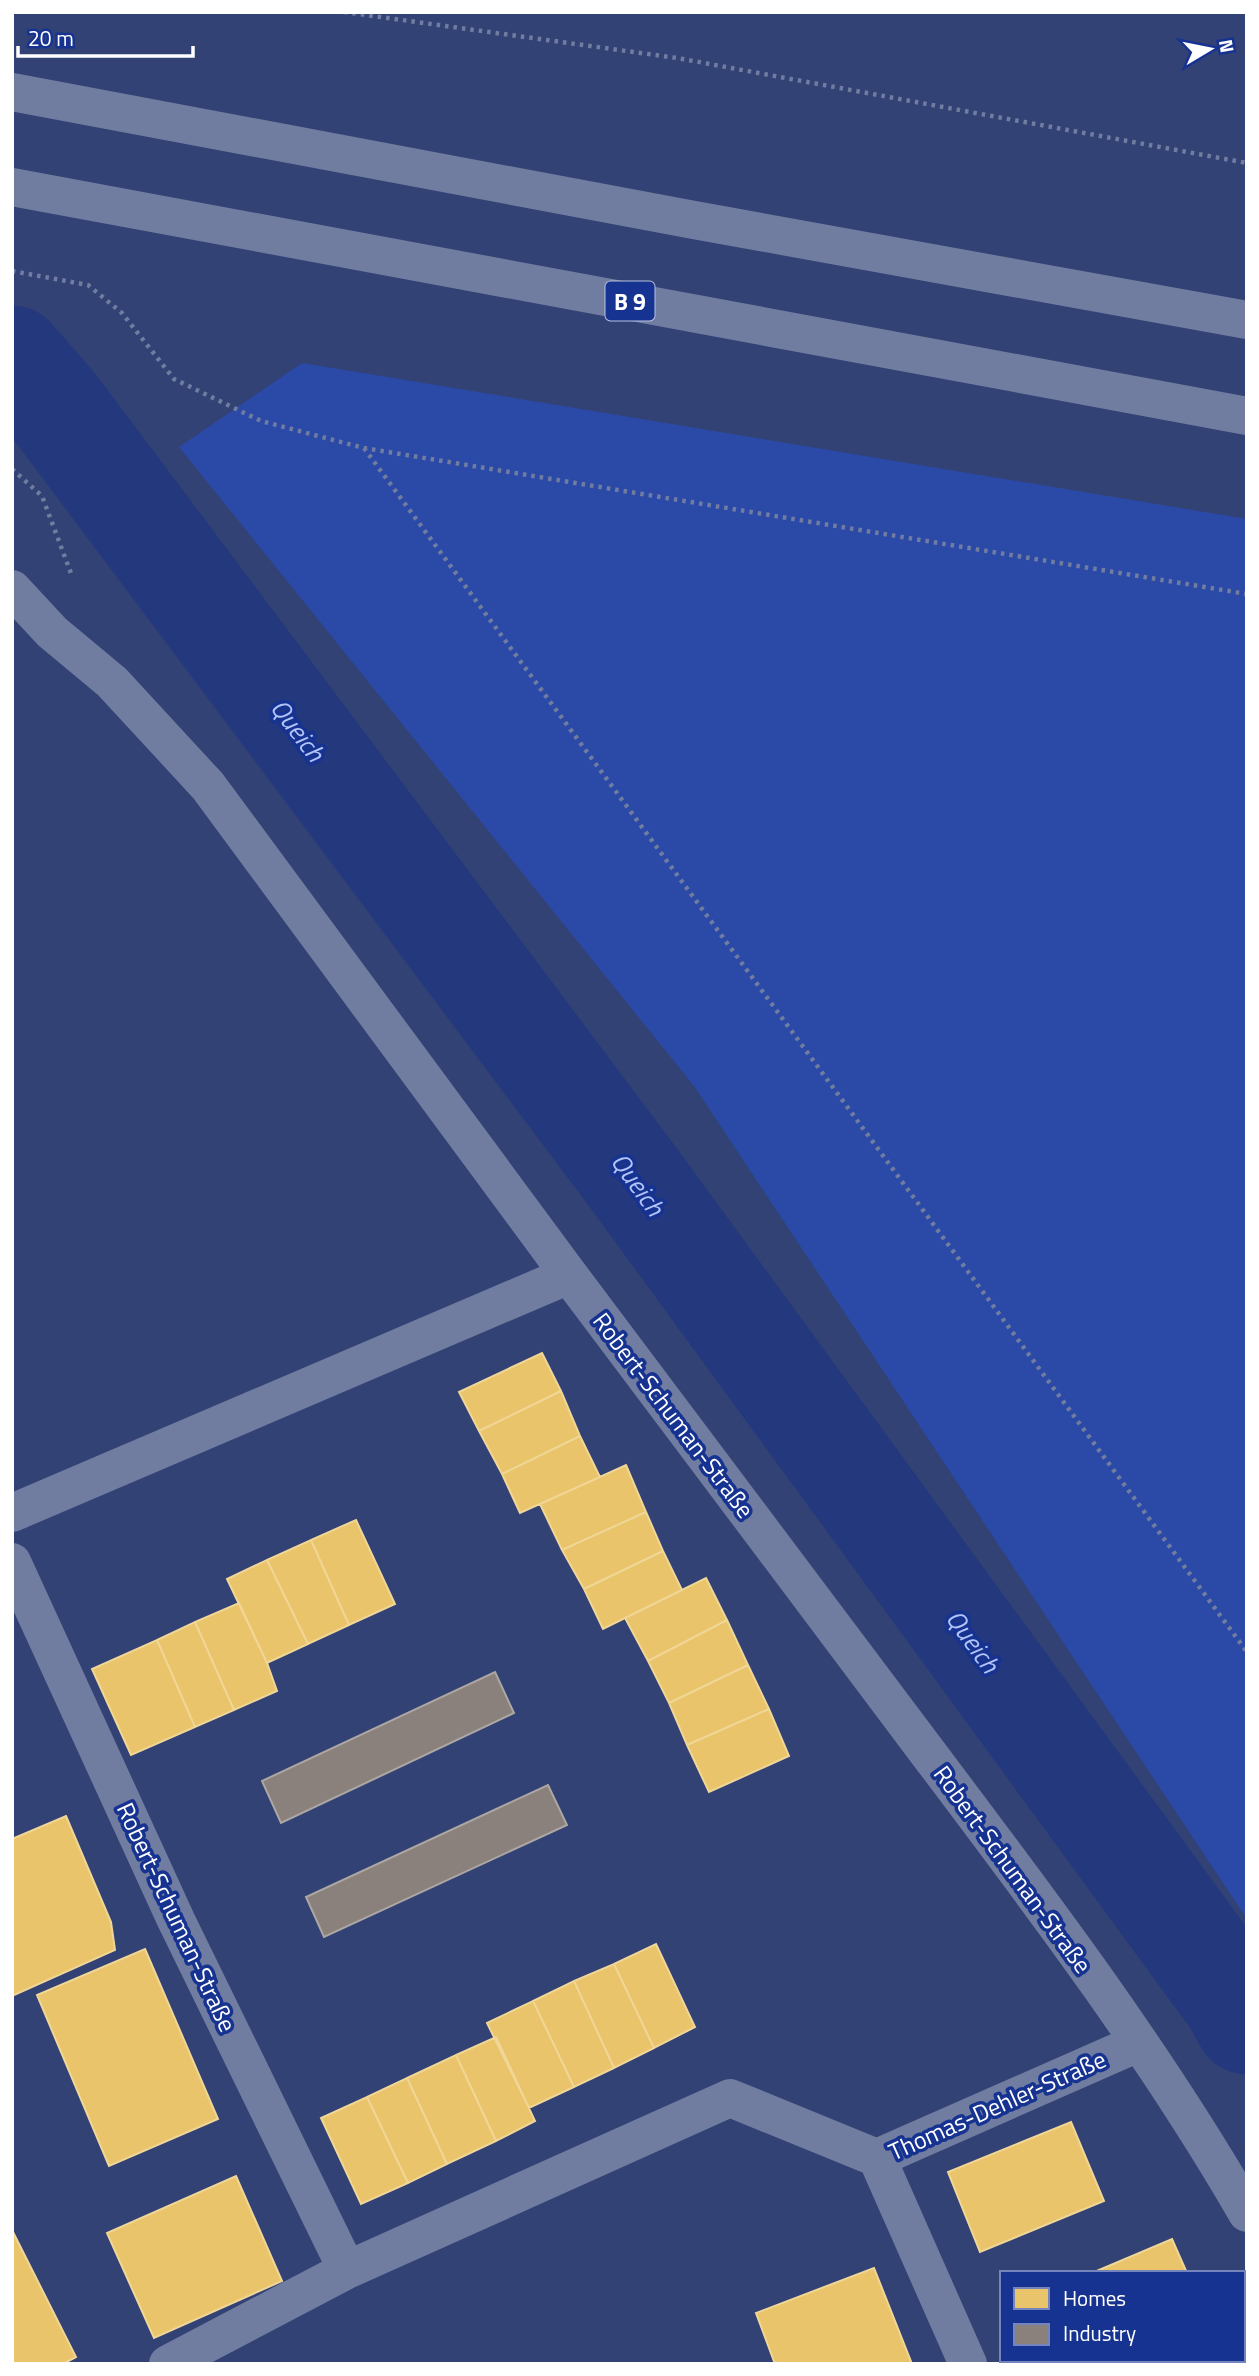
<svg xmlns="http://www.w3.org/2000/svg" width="1259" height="2376" viewBox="0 0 1259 2376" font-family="'Titillium Web',sans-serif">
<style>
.green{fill:#2b4aa7}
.homes{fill:#e9c46a;stroke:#f0d697;stroke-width:2}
.industry{fill:#8a817c;stroke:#ada7a3;stroke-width:2}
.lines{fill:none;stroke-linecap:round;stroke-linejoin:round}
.river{stroke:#24387d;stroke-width:105}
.path{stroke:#707ca0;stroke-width:4.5;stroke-dasharray:3.5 5;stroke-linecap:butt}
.minor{stroke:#707ca0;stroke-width:38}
.trunk{stroke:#707ca0;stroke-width:38}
.labels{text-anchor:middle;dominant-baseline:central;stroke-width:7;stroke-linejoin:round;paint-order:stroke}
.shield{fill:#173391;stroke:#b9c2de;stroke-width:2}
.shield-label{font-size:23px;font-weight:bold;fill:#fff}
.street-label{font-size:24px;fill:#fff;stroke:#173391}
.water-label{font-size:26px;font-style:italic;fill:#b2c3f7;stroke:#173391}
</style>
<rect width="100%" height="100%" fill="#334275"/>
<path class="green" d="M302,363L1247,519V1919L694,1086L179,447Z"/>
<path class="homes" d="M542,1353L561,1391L479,1431L459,1392Z
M561,1391L580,1436L502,1474L479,1431Z
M580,1436L600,1477L520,1513L502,1474Z
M626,1465L646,1512L562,1550L540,1504Z
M646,1512L663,1551L584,1589L562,1550Z
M356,1520L395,1604L349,1625L311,1540Z
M311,1540L349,1625L308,1644L267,1560Z
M663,1551L682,1590L603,1629L584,1589Z
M267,1560L308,1644L267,1663L227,1579Z
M706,1578L727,1620L648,1661L625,1618Z
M239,1603L267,1663L277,1691L234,1710L195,1622Z
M727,1620L748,1665L669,1703L648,1661Z
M195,1622L234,1710L195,1727L157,1640Z
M157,1640L195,1727L131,1755L92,1669Z
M748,1665L769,1709L687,1745L669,1703Z
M769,1709L789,1756L709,1792L687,1745Z
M66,1816L111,1922L115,1950L12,1996V1839Z
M656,1944L695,2027L654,2048L614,1964Z
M145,1949L218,2119L109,2166L37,1995Z
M614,1964L654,2048L614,2068L574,1981Z
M574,1981L614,2068L574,2087L533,2001Z
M533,2001L574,2087L529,2108L487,2023Z
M496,2037L535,2121L496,2141L456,2055Z
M456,2055L496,2141L447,2164L407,2078Z
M407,2078L447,2164L408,2183L367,2097Z
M367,2097L408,2183L361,2204L321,2118Z
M1071,2122L1104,2201L980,2252L948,2172Z
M236,2176L282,2281L154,2338L107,2233Z
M12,2230L76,2357L63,2364H12Z
M1172,2239L1187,2273H1092Z
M874,2268L912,2364H775L756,2313Z
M1026,2360H1161L1154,2364H1028Z"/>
<path class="industry" d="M495,1672L514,1713L281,1823L262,1781Z
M548,1785L567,1825L324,1937L306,1897Z"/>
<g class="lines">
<path class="river" d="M12,358L54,406L632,1176L1234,1999L1247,2022"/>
<path class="path" d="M344,12L677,58L1247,163
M12,271L88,285L122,313L174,379L261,421L364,448L1247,594
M364,448L1247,1652
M12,469L42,496L72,576"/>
<path class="minor" d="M12,589L52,632L112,682L208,786L569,1275
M12,1513L569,1275C688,1433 807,1591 925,1749C1038,1899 1153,2050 1247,2213
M12,1562L176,1920L347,2270L168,2364
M347,2270L730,2098L877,2158
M968,2364L877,2158L1138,2043"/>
<path class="trunk" d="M12,92L694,220L1247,320
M12,187L1247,416"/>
</g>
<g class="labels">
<rect class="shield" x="605.5" y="281.5" width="49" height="39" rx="5"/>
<g class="shield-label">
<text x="630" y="301">B 9</text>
</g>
<g class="street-label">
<text transform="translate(674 1415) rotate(53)">Robert-Schuman-Straße</text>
<text transform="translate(1013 1869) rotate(54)">Robert-Schuman-Straße</text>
<text transform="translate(177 1917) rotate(65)">Robert-Schuman-Straße</text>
<text transform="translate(997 2105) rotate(-24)">Thomas-Dehler-Straße</text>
</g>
<g class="water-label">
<text transform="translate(298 730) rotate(53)">Queich</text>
<text transform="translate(638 1184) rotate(54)">Queich</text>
<text transform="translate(973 1641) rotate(54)">Queich</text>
</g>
</g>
<rect width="1259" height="2376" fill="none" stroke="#ffffff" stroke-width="28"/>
<rect x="1000" y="2271" width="245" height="91" fill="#173391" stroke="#7485bd" stroke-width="2"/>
<rect x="1014" y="2288" width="35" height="21" fill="#e9c46a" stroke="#7485bd" stroke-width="2"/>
<text x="1063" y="2306" font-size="21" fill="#ffffff">Homes</text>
<rect x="1014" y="2324" width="35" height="21" fill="#8a817c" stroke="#7485bd" stroke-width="2"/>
<text x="1063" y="2341" font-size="21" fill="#ffffff">Industry</text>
<g transform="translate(1210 49) rotate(80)" stroke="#173391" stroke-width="5" paint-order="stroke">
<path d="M0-5L12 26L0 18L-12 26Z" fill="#ffffff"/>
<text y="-10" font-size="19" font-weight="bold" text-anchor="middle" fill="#ffffff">N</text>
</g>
<path d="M18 46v10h175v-10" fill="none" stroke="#ffffff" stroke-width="3.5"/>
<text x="28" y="46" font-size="21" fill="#ffffff" stroke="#173391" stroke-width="5" paint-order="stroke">20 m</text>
</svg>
